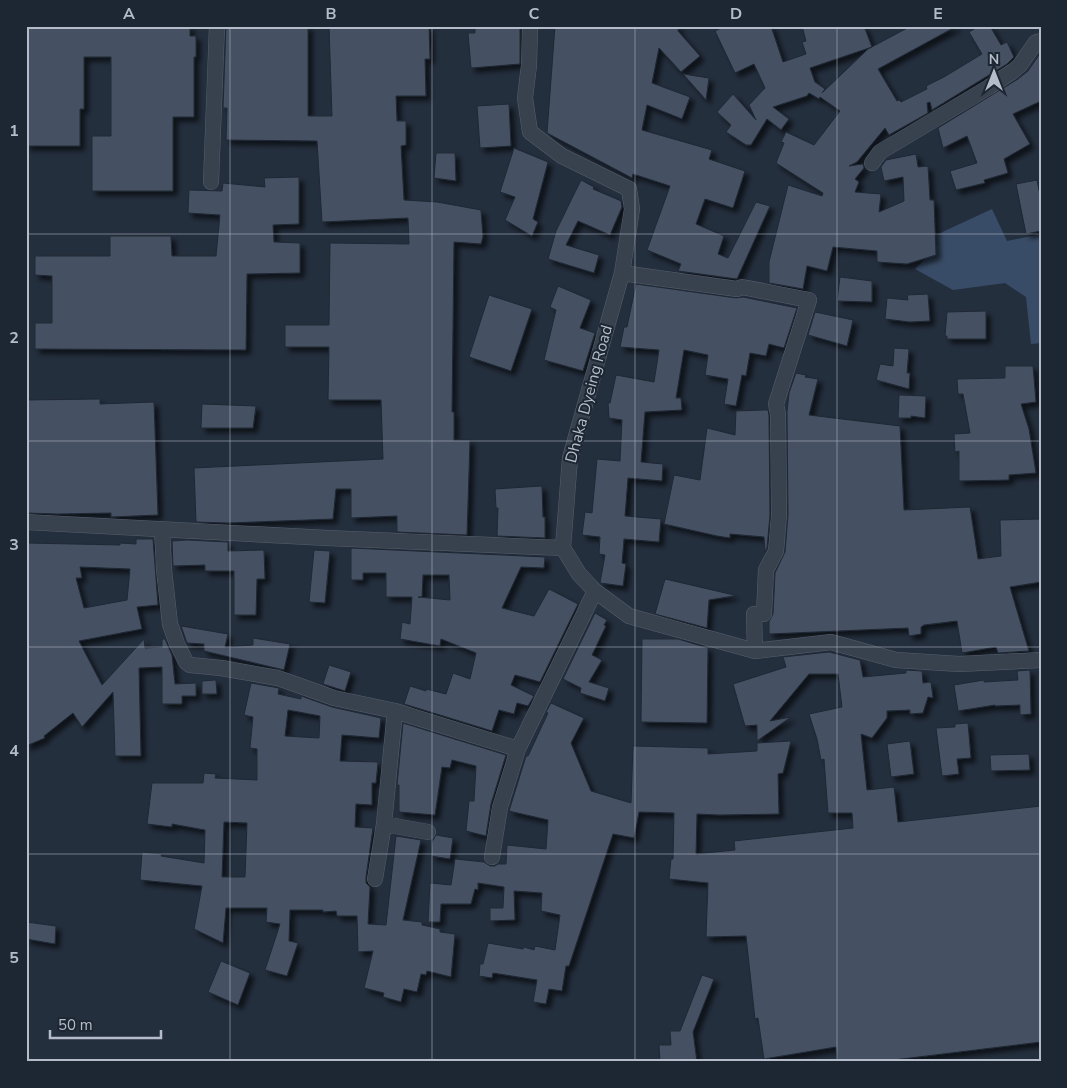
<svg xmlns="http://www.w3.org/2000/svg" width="1067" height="1088" viewBox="0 0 1067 1088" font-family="'Nunito Sans',sans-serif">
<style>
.water{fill:#394c67}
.building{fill:#455162;stroke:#1f2835;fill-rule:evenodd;filter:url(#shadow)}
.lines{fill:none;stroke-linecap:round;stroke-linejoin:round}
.minor-casing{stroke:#565f6c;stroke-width:16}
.minor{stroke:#38414e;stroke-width:15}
.grid{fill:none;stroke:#b4bcc9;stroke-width:1;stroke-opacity:0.55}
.labels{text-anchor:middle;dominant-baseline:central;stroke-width:4;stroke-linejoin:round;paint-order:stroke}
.street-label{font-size:16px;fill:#b4bcc9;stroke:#1d2633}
.neatline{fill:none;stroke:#b4bcc9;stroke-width:2}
.grid-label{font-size:16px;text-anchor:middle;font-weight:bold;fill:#b4bcc9}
</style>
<defs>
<filter id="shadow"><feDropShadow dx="4.5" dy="4.5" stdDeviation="2.5" flood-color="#0009"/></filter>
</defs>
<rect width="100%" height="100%" fill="#242f3e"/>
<path class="water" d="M992,209L1007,241L1041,234V343L1031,344L1026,297L1005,283L953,290L915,269L933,251L936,235Z"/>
<path class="building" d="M26,26H190V36H196V57H194V117H173V191H92V136H111V57H84V109H80V146H26Z
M226,26H308V116H332L329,26H429L430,59H425L426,96H396L397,121H406V145L401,146L404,200L437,202L481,210L483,237L481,244L454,242L452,412H454V440H470L467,535L397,532V516L351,518V489H336L333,519L228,523L196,522L194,468L383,459L381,400H328L329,347H285V325H329L330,243L409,244L408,218L322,222L317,141L226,140L227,108H223Z
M475,26H520V64L471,68L468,33H475Z
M555,26H679L678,31L700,56L681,72L659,48L652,83L690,97L682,119L647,105L642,130L712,150L709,159L745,171L733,208L705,199L696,224L724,236L718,254L728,258L756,202L770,206L737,279L678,271L681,264L647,250L670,186L633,174L632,178L547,133Z
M725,26H771L783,62L806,54L802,42L806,41L802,26H864L872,47L810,68L815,82L825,89L822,93L868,49L911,26H957L878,69L897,101L899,100L901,102L927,89L926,86L944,77L982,54L969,32L979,26H990L1001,45L1007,42L1014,57L1007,64L932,110L930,102L927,103L928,113L889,135L885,128L857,162L849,166L863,164L864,168L855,179L859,182L855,192L881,194L879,212L904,201L903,177L884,181L881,167L886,160L916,154L918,167L928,166L930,200H934L936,255L907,264L877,262V251L833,247L827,271L807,266L803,289L769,283V262L788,185L822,196L823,193L776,163L784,143L781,142L786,132L814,145L840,111L820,97L819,99L809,93L807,96L773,107L789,119L781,130L767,119L751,145H746L726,132L731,125L717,112L733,94L756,120L749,105L765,88L754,64L735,73L715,31Z
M1041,52V101L1013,114L1030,144L1004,159L1008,173L984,180L985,183L956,190L950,171L977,163L967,136L943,148L938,128L1018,79L1028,71Z
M683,74L709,78L706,100Z
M509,104L511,146L480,148L477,106Z
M514,148L548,162L533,219L538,222L532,236L505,220L515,197L500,192Z
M436,153H455L456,181L434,178Z
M299,177V224L273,225L274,242L300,243V273L247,274L246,350L35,349V323H52V276L35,275V256H110V236H171L172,256H216L220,215L188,213L189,190L222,191L223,183L265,187L264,178Z
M581,180L594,187L593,189L621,201L622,207L610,235L578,221L566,245L599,255L594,273L548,259L556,231Z
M1037,180L1041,200V231L1026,234L1016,184Z
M840,277L872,281V302L837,301Z
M636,284L736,298L743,297L797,308L784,348L769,344L766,356L750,353L746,376L742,375L736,406L724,404L728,379L705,375L708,355L684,350L676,398H681L682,410L645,412L641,462L663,464L662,481L628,478L625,516L661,519L659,542L624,539L622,563L626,564L623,586L600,583L605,555L599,554L600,537L582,535L585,512L592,513L597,459L620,461L622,420L609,418L608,403H610L616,375L654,382L659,350L620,347L624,327H627Z
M558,286L591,300L580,328L595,333L583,371L544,360L556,310L550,307Z
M928,294L930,321L910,322L885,319L887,298L908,300L907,295Z
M489,295L532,309L511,371L469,357Z
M986,311V339H947V336H945L947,312Z
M815,312L853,320L847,346L808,335Z
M894,348L909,349L907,373H910L909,389L876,380L880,364L893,366Z
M1005,366H1033L1036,402L1021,404L1029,429L1036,473L1009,475V480L959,481V451L955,452L954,434L970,433L963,394H958L957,379L1005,378Z
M796,373L806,375L805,377L818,379L809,415L900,426L904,510L970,507L978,559L1001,556L1000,520L1041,519V582L1010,587L1029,651L998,653L996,647L962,653L957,621L924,625L921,627V634L909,636L908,628L769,634V622L773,614L775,573L785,552L788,515L787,412L789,393Z
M899,395L926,396L925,418L911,416V418H898Z
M100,399V404L154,402L158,515L111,517V513L58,514L26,513V400Z
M202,404L256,406L253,428H201Z
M764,410H768L769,415L770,515L767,548L765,552L764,537L730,534V538L717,536L664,524L674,475L700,480L707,428L735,435L736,411Z
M542,486L543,517H545V538L497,536L498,508H496L495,489Z
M136,539H153L158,605L137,607L142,629L79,641L102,685L144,639L145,648L162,647V639H165L172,655L175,684L196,683V696H182V704H162V667L139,668L141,756H115L113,692L82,727L73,713L44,736L45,738L26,746V543L120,545V543L136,544ZM80,567L130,569L127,600L84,608L76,578H82Z
M187,540L228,542V551L264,550L265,579H257L256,615H234V571H205V565L173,566L172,541Z
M351,548L545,557L544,568L521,567L502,608L534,616L549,589L578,604L540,682L515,675L511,685L534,696L528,706L517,703L514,714L499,710L492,731L404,704L410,686L426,691V689L446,694L453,673L470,679L476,653L441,639L440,646L400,639L402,622L410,624L412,597H386V573H363V580H351ZM423,575H449L450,600L418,597H422Z
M314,550L330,551L325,603L309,602Z
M665,579L734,595V596L709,600L707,628L655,614Z
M595,613L607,620L604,625L606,626L592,655L602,660L589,682L609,688L605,701L580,693L581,688L563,679Z
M181,626L228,634L225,647L253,645V638L290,644L284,670L204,651V644L187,643Z
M642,639H678L708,648L707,723L641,722Z
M829,652L860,660L863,677L906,673V670L922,671L923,683L931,682L933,698L928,697L923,713L910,714V710L887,711V718L872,738L861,734L867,790L894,787L898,822L1041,806V1042L877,1062H837L836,1047L764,1059L758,1018L755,1019L746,936L706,937L708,883L669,879L671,859H673L674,813L639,812L634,838L613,834L569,966H566L562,991L549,989L546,1004L533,1002L537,980L493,973L492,978L479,976L480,964H483L488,943L523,949L524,947L534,950L535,946L555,950L560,915L541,911L542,893L514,891L515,920L490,921V908H503L504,887L478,883V890L475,889L471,904H441L440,922H428L430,883L451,885L455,859L484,862L490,866H495L498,864H506L507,845L546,849L548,820L509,811L526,756H528L548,713L546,712L551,703L584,718L571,743L591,791L631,803L633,746L708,748V754L757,751V743L791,741L783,773L778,774L779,814L719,815L697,814L696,854L735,850L734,841L853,828L852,813H828L824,759L821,760L817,739L809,714L842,707L838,674H809L770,721L791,717L757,741V725L745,726L733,684L786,667L783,657Z
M329,665L351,672L345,691L323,684Z
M1030,670L1031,714L1020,715V705L995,706V705L958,711L954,685L984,680V682L1018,680L1017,671Z
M216,680L217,694H202V681Z
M251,683L279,688L278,694L301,699V696L332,707L381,718L379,738L342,735L340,761L378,762L376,783H372V805L356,804L355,827L373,828L366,877V883L370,887L368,924L386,925L396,836L421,840L403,920L422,922V925L440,929V932L455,934L451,977L427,971L426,975L421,974L417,992L404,989L401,1002L383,997L384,993L364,988L373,951L358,952L357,916H337L336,911L323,912V910H290L289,941L298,943L287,976L265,970L280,924L266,922L267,908H226L223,943L194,929L202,886L140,880L142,852L162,854L161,856L204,863L205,830L172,824V827L147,824L152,783H203L204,773L216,774L215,778L257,780V749L250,748L253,717L244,715ZM288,710L320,716L319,738L285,736ZM224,822L247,823L245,877H222Z
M403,723L506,755L491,804L486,836L466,831L469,801H474L476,766L452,760L450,768L442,767L435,815L399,812V785H397Z
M968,723L971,758L957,759L959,774L942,776L936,728L955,727V724Z
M910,741L914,774L891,777L887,744Z
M1029,754L1030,770L991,771L990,755Z
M436,835L453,838L450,859L431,856L432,842Z
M26,922L56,926L55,944L26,939Z
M221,961L250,973L238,1005L208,992Z
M702,975L714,979L693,1032L697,1062H660L659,1045H671L670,1031H680Z"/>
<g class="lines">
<defs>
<path id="minor" d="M530,26L529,65L525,98L530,132L562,156L629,189L632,209L622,273L570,458L563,548L579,574L595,591L629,616L755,651L831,642L896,660L959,664L1041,660
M872,163L880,152L989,87L1013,71L1020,65L1036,42L1041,41
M211,182L217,26
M622,273L737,289L742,287L809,300L776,404L778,414L779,515L776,551L766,570L764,614H754L755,651
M26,522L327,538L563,548
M162,529L164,570L170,624L177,644L186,662L190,665L221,668L278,678L334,698L395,711L518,749
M384,824L428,832
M492,857L500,807L518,749L595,591
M375,879L384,824L395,711"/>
</defs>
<use href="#minor" class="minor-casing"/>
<use href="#minor" class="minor"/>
</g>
<path class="grid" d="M230,26V1062M432,26V1062M635,26V1062M837,26V1062M26,234H1041M26,441H1041M26,647H1041M26,854H1041"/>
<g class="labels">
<g class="street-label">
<text transform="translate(589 394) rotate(-75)">Dhaka Dyeing Road</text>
</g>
</g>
<rect width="1067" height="1088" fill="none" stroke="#1d2633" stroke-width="55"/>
<g transform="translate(994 72)" stroke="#1d2633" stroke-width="4" paint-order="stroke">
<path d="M0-4L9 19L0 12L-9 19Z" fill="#b4bcc9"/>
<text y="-8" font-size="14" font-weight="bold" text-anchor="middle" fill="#b4bcc9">N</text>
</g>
<path d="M50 1030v8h111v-8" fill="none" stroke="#b4bcc9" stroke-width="2.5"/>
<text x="58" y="1030" font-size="15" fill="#b4bcc9" stroke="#1d2633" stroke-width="4" paint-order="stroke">50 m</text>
<rect x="28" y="28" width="1012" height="1032" class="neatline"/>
<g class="grid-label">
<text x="129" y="19">A</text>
<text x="331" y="19">B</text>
<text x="534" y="19">C</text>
<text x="736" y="19">D</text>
<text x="938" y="19">E</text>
<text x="14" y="136">1</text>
<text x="14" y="343">2</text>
<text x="14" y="550">3</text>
<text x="14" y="756">4</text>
<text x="14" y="963">5</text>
</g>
</svg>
